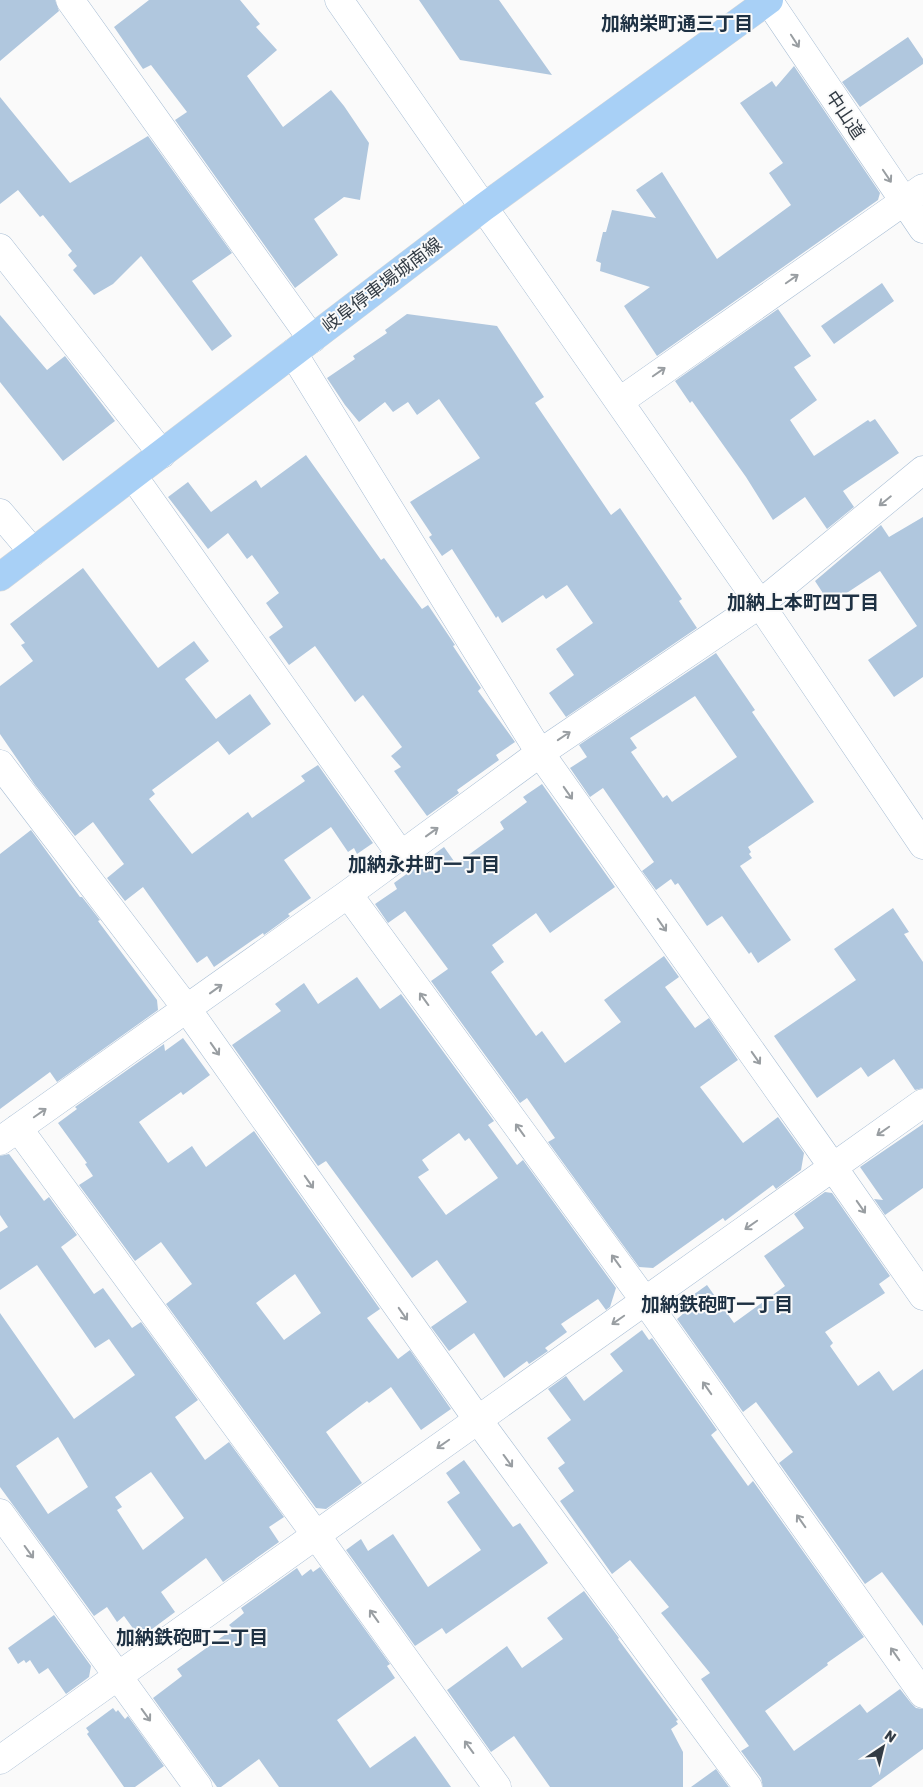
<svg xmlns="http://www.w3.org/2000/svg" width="923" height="1787" viewBox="0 0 923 1787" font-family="Rubik,'Noto Sans JP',sans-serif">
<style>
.building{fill:#b0c7de;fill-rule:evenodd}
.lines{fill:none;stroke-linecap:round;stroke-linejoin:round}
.minor-casing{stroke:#a7bdd4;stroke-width:29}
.major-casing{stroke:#d6d8da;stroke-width:29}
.minor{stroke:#fff;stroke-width:28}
.major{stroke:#a8d0f6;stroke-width:28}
.oneway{stroke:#999ea2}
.labels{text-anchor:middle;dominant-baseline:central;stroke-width:4;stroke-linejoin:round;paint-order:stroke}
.street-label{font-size:18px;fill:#333c45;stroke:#fafafa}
.neighbourhood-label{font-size:19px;font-weight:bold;fill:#1e3143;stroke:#fafafa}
</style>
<rect width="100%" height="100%" fill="#fafafa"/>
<path class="building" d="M0,0H55L59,11L0,61Z
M149,0H240L260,24L256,27L277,50L247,76L283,127L331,90L344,106L369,143L360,200L344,197L314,219L338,255L295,288L175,120L187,112L151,65L143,69L114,27Z
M419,0H499L552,75L460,60Z
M908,37L923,59V64L860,107L842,82Z
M794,66L880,193L878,200L657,356L624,306L650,287L600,271L601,263L596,261L603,232H606L612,210L656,218L636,190L662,172L717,259L791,205L769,173L783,163L740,103L772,81L776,87Z
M0,97L70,183L148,136L232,253L192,281L232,336L212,351L141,256L113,284L94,295L73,270L77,266L68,255L72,251L43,215L40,217L18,190L0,204Z
M882,283L894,301L834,344L821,326Z
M778,309L811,356L794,367L817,400L790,420L814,456L868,420L870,422L875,419L899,453L843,491L854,507L827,529L805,497L773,520L746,477L692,401L690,403L675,381Z
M407,314L497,326L544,397L535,403L611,515L620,508L682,599L679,601L697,628L566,717L549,693L574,675L556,649L593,623L567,585L546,599L543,595L502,623L498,616L496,618L452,549L442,556L429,537L432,535L410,502L480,458L439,399L417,415L408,402L393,412L385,402L359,422L345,405L327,378L355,359L353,356L387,333L385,330Z
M0,315L47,370L65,356L115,421L63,461L0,382Z
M306,455L381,560L384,558L422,609L428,605L455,645L453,646L481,688L478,691L515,742L496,755L499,760L457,790L459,793L427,816L394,771L401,767L391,756L402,747L363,695L355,702L315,646L289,665L269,637L283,627L266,603L279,593L252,555L247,559L228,533L208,549L168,497L188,482L211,512L256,480L261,488Z
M923,517V677L894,697L868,660L917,626L880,571L830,604L815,581L881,525L889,537Z
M83,568L158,668L194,641L209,661L185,679L216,719L250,694L271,724L229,755L218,741L152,790L155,794L149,799L192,854L248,812L252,818L305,781L301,776L318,765L373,843L357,854L354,848L348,852L331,827L284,860L311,898L288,914L290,916L264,935L263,933L214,967L207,956L197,963L143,887L125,901L107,878L124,864L93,822L75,836L35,785L0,734V686L33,661L21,645L25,643L10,624Z
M716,653L755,710L752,712L814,802L748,847L751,852L749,854L752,858L740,866L791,940L758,963L751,952L749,954L722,916L707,926L678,883L675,885L671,879L656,890L642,871L654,862L603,788L590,797L570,768L587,757L579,745ZM695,696L737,757L672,802L667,795L663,798L631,752L637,748L630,738Z
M542,784L615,887L550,933L536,913L492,945L504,962L491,972L536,1036L542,1031L565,1063L621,1022L604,1000L664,956L679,977L665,987L695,1028L709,1018L738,1060L700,1087L743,1143L778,1117L804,1153L801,1170L776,1189L773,1185L725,1221L723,1218L653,1268L639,1267L548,1142L555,1138L527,1098L520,1103L431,981L448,969L405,911L388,923L375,904L397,889L394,883L444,847L456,864L504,829L500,822L527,802L523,797Z
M31,830L80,897H82L100,920L98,921L157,1000L158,1010L57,1082L50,1072L0,1109V854Z
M893,908L909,932L904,934L923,962V1088L915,1090L894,1059L868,1077L861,1067L817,1098L774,1036L856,980L834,949Z
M357,977L380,1009L401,994L494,1121L488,1125L517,1165L523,1160L616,1288L610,1307L606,1310L598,1299L561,1324L567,1332L545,1348L548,1351L529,1364L527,1361L504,1378L474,1333L449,1351L431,1327L467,1302L437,1260L412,1278L326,1161L318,1166L232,1045L281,1011L275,1004L304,983L318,1004ZM459,1133L465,1141L469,1138L498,1178L446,1215L418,1177L429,1170L422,1160Z
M183,1038L210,1075L183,1095L181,1092L139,1122L168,1163L192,1146L206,1167L254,1131L380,1309L367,1318L398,1359L410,1350L451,1409L421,1430L391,1387L369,1403L367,1401L326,1432L362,1483L326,1509L316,1508L166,1304L192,1284L161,1242L135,1261L79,1185L93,1176L85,1164L87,1163L58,1123L77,1109L75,1107L164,1044L165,1051ZM295,1274L321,1313L284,1340L256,1303Z
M923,1124V1188L885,1215L874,1199L883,1200L860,1167Z
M9,1154L44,1201L49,1197L77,1235L61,1247L94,1294L103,1288L132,1328L141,1322L198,1400L175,1417L205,1460L229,1442L284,1517L269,1527L279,1542L223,1582L206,1558L161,1592L175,1612L140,1638L124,1616L117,1622L107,1607L94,1616L0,1487V1313L74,1419L135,1375L109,1339L95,1348L37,1265L0,1290V1232L8,1227L0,1215V1156ZM58,1437L88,1487L48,1514L16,1466ZM151,1472L184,1518L143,1550L117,1510L122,1507L115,1497Z
M825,1192L832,1193L890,1276L879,1284L885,1293L825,1332L833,1343L830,1346L858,1386L879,1371L893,1391L923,1369V1626L882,1572L865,1584L779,1463L793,1452L756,1402L743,1412L677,1319L684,1313L679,1305L707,1285L734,1323L785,1286L764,1256L804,1228L794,1214Z
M642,1330L649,1340L652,1338L717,1430L711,1435L748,1486L753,1481L864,1637L827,1663L828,1665L765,1711L794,1751L860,1704L867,1713L900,1689L911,1703L916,1708L923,1709V1749L871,1787H763L761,1778L741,1751L749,1746L701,1679L710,1673L661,1613L669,1607L630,1560L612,1574L560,1501L574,1491L558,1468L565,1463L547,1438L571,1420L548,1389L566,1376L584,1401L623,1371L610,1354Z
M464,1460L513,1527L520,1523L548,1563L446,1634L442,1628L415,1646L346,1550L361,1539L368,1551L393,1534L428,1587L481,1550L447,1502L460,1493L446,1473Z
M320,1567L390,1664L387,1666L395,1678L337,1720L370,1768L415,1736L451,1787H279L259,1759L221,1787H217L153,1698L182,1676L177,1669L233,1629L229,1625L244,1613L241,1608L297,1568L302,1576L311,1569L313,1572Z
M584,1591L619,1638L618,1639L678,1720L676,1721L678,1724L671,1729L683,1752V1787H550L514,1736L491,1752L447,1690L507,1646L522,1668L563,1639L547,1618Z
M54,1615L91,1666L89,1677L66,1694L48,1668L39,1674L30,1660L26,1663L24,1660L18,1664L8,1648Z
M113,1708L116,1712L118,1710L125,1719L128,1716L164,1766L135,1787H124L87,1734L89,1732L86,1728Z
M716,1769L729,1787H691Z"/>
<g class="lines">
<defs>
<path id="minor" d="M70,0L312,339
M339,0L760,604L923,845
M768,0L923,229
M0,248L162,454
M293,353L540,753L816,1143L923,1296
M620,401L923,188
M133,476L401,855
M0,513L33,552
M0,764L187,1009L478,1420L748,1787
M348,894L653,1312L923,1694
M18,1128L316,1535L497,1787
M0,1141L348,894L540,753L760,604L923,470
M0,1513L198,1787
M0,1760L923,1103"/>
<path id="major" d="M0,577L484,207L769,0"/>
</defs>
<use href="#minor" class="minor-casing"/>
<use href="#major" class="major-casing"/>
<use href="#minor" class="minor"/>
<use href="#major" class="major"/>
</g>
<defs><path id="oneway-shaft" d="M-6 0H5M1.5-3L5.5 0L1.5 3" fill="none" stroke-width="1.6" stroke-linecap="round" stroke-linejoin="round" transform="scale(1.25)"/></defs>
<g class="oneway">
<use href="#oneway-shaft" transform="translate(795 41) rotate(57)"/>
<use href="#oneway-shaft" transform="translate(887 176) rotate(56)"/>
<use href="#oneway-shaft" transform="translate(792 279) rotate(-35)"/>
<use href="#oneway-shaft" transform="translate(659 372) rotate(-35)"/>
<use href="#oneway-shaft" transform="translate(885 501) rotate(141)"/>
<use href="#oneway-shaft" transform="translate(564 736) rotate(-34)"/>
<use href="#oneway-shaft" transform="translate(568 793) rotate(55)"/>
<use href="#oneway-shaft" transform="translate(432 832) rotate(-36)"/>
<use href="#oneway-shaft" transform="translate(662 925) rotate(55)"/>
<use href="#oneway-shaft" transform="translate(216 989) rotate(-36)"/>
<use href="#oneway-shaft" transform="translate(424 999) rotate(-126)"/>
<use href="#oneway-shaft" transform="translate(215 1049) rotate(55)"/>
<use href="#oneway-shaft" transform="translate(756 1058) rotate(55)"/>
<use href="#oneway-shaft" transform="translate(40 1113) rotate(-35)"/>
<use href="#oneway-shaft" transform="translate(520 1130) rotate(-126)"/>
<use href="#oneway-shaft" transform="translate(883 1131) rotate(145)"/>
<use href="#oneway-shaft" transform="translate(309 1182) rotate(55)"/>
<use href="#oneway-shaft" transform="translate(861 1207) rotate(55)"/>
<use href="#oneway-shaft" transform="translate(751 1225) rotate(145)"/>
<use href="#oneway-shaft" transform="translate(616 1261) rotate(-126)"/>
<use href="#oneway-shaft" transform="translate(403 1314) rotate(55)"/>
<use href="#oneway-shaft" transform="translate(618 1320) rotate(145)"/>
<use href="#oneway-shaft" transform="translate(707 1388) rotate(-125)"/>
<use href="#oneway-shaft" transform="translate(443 1444) rotate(145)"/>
<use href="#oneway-shaft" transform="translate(508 1461) rotate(54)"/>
<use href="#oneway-shaft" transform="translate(801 1521) rotate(-125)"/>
<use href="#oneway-shaft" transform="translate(29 1552) rotate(54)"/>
<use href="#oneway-shaft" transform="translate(374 1616) rotate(-126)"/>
<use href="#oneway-shaft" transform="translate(895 1654) rotate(-125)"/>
<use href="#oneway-shaft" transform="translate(146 1715) rotate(54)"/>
<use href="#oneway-shaft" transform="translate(469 1747) rotate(-126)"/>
</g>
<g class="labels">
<g class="street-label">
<text transform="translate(845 115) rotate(56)">中山道</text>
<text transform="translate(382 285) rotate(-37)">岐阜停車場城南線</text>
</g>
<g class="neighbourhood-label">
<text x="677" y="23">加納栄町通三丁目</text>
<text x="803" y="602">加納上本町四丁目</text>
<text x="424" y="864">加納永井町一丁目</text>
<text x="717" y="1304">加納鉄砲町一丁目</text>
<text x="192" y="1637">加納鉄砲町二丁目</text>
</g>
</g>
<g transform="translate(883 1747) rotate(35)" stroke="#fafafa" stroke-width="4" paint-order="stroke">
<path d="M0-4L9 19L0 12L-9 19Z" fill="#333c45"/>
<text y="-8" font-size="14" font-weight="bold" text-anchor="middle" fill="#333c45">N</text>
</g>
</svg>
